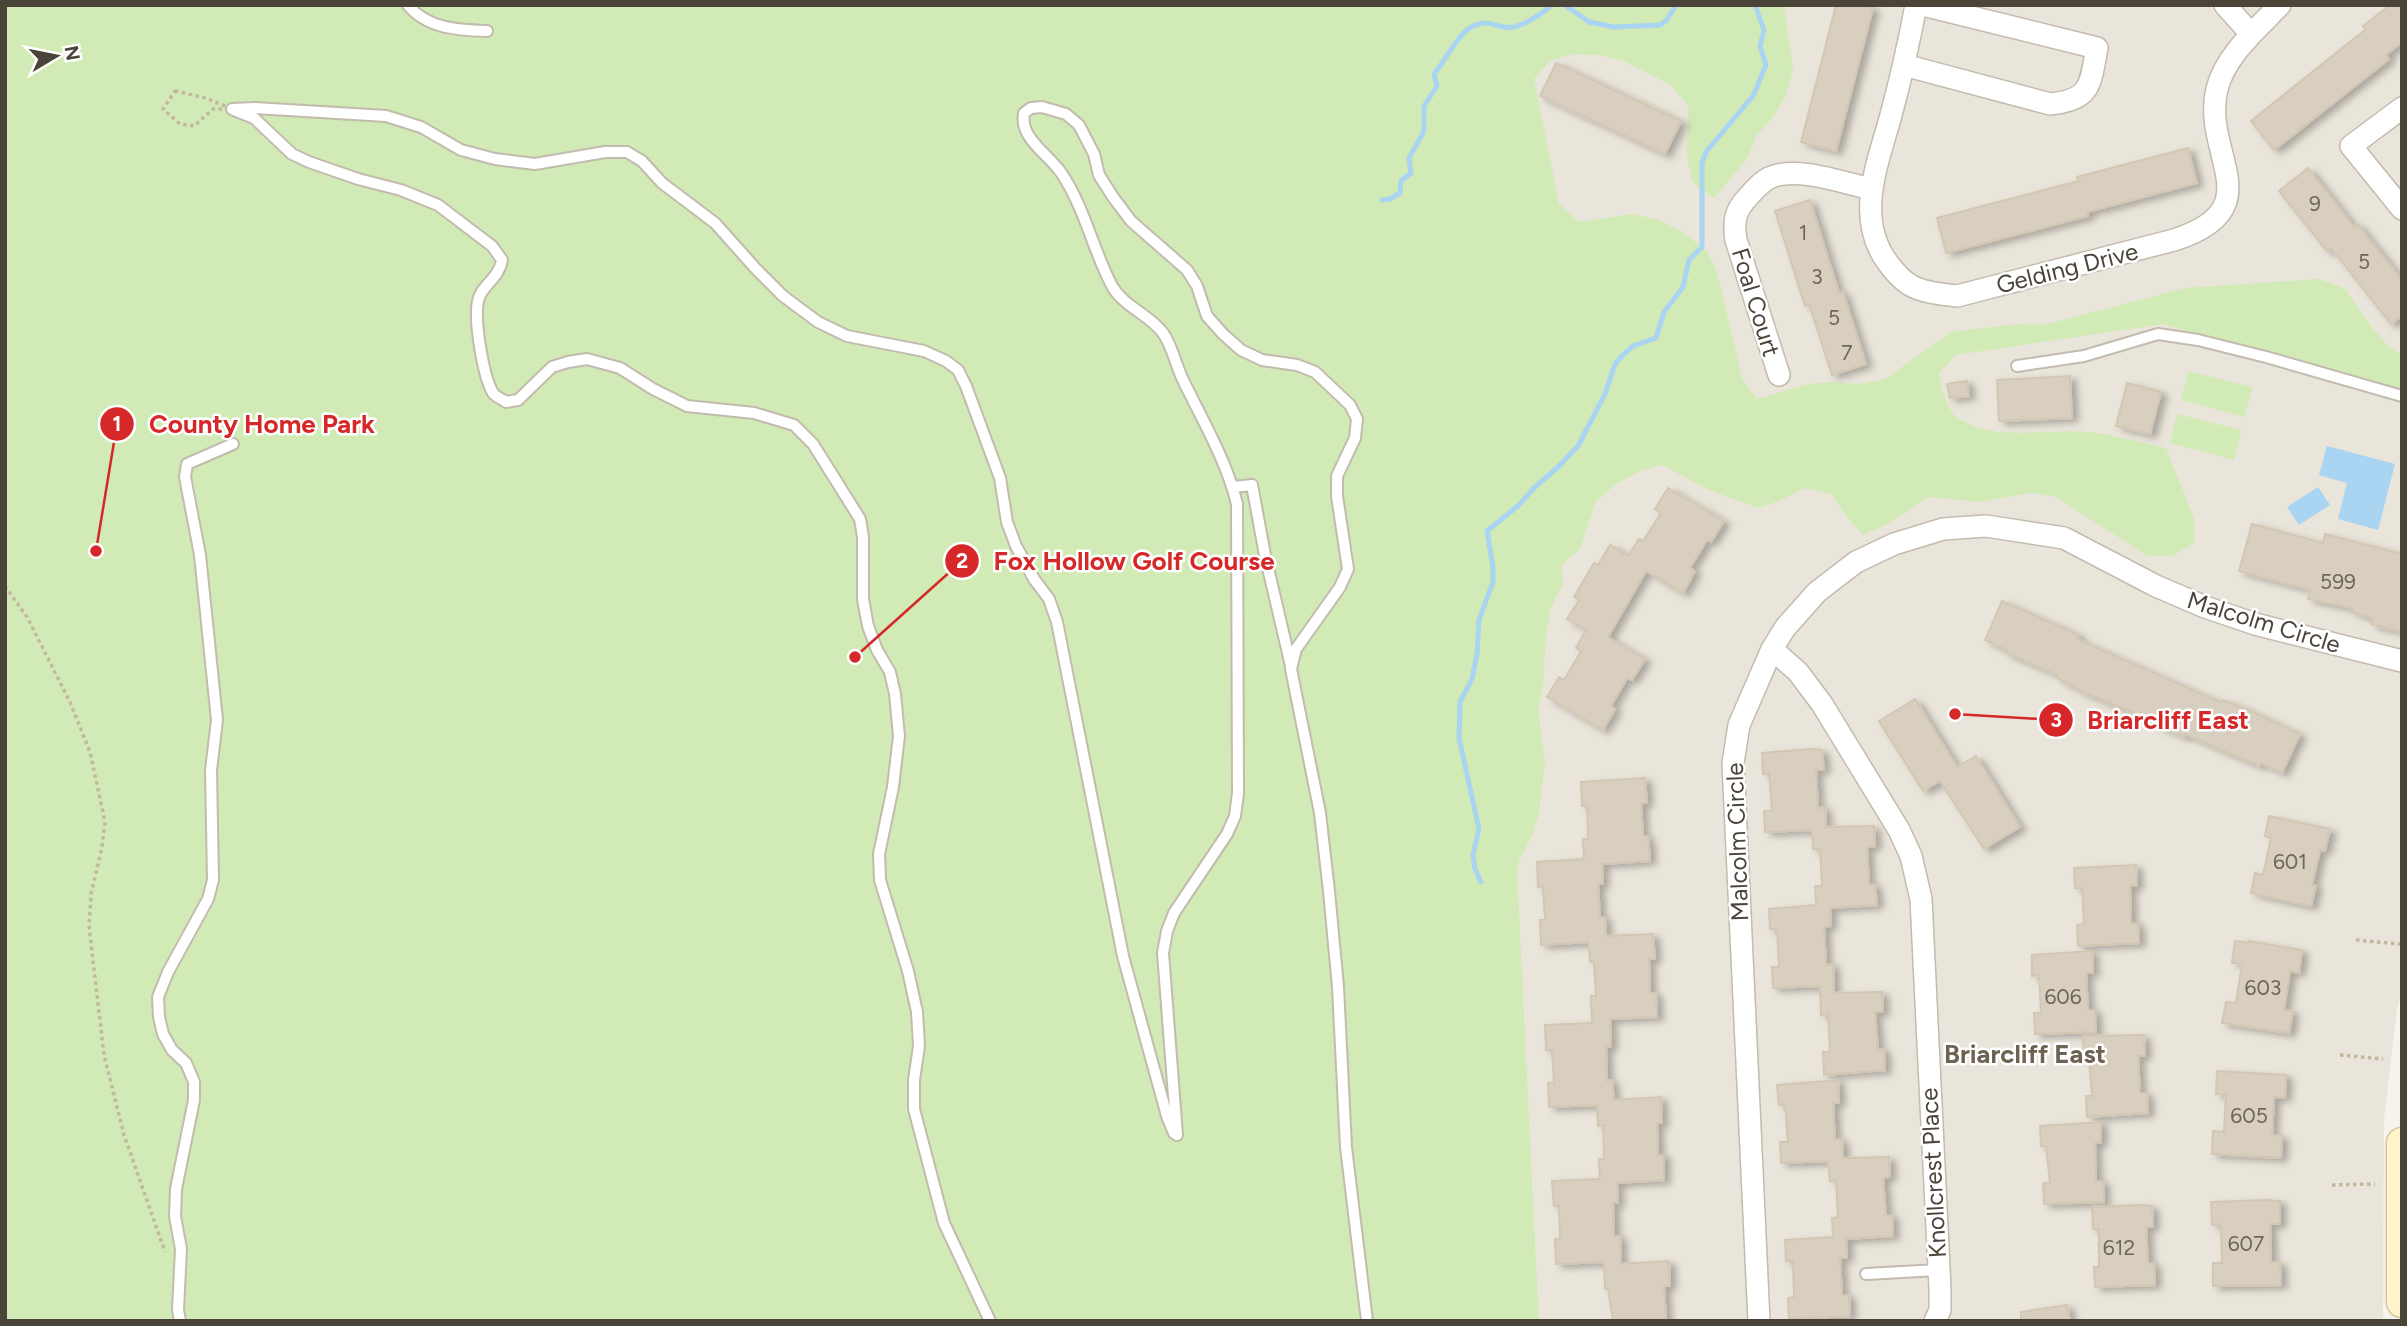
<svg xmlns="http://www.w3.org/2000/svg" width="2407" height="1326" viewBox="0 0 2407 1326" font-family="Figtree,sans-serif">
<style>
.residential{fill:#eae5da}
.green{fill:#d2eab5}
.water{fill:#a9d4f2}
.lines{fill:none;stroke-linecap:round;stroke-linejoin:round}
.stream{stroke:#a9d4f2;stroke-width:5}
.building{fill:#d8cfc1;stroke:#d3c7b4;stroke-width:2;filter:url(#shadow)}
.lane-casing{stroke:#c2bbae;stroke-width:14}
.street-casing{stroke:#c2bbae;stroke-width:24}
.secondary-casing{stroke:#d6c79b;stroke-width:33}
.path{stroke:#c4b79f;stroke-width:3.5;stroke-dasharray:3.5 3.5;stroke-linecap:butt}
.lane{stroke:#fff;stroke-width:10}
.street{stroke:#fff;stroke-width:21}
.secondary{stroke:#fff3cd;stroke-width:30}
.labels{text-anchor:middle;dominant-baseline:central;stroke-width:5;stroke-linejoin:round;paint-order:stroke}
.number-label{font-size:21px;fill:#6e675b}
.street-label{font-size:24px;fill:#4b4439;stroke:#fff}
.neighbourhood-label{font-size:26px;font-weight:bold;fill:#6e6250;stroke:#fff}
.leader{fill:none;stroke:#d62828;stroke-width:2.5}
.callout-dot{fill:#d62828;stroke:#fff;stroke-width:2.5}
.mark-label{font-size:21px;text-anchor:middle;font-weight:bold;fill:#fff}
.callout-label{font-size:26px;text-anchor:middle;font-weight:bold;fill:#d62828;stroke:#fff;stroke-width:5;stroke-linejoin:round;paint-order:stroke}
</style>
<defs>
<filter id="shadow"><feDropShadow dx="6" dy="3.5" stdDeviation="3.5" flood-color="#0004"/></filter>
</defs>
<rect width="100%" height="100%" fill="#f6f3ec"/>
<path class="residential" d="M1473,5H2402V990L2397,1009L2384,1120L2383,1321H1539Z"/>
<path class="green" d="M5,5H1784L1793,70L1786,95L1773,117L1756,136L1747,159L1714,198L1692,182L1687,157L1688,106L1671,85L1626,62L1601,55L1575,54L1551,60L1534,79L1559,204L1579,222L1632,214L1659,220L1682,232L1707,251L1718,275L1742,379L1757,399L1809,384L1834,382L1860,384L1885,379L1951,332L2017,324L2043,325L2186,288L2319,279L2344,288L2374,330L2391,349L2402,354V386L2387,389L2163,324L1956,355L1939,373C1942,388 1946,412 1961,420C1998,442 2047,428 2088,432C2114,435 2141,443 2166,448L2194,518V543L2172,556H2147L2056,497L2030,493L1981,502L1929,497L1886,525L1863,535L1846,516L1832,495L1805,488L1782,500L1758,508L1707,489L1662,465L1638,472L1616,484L1596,501L1580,549L1561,565L1563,584L1551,607L1546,634L1543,686L1538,710L1545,761L1539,813L1531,838L1519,860L1517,871L1539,1321H5Z
M2188,371L2252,387L2245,417L2181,400Z
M2177,414L2242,430L2234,460L2170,443Z"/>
<path class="water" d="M2327,446L2395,464L2378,530L2338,519L2347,483L2319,475Z
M2318,487L2330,505L2299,525L2287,507Z"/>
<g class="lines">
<path class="stream" d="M1565,5L1589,22L1614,27L1660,25L1666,21L1676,5
M1382,200L1390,199L1400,193L1401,181L1411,173L1409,158L1424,131V106L1437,86L1434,74C1446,60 1453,42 1467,30C1489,14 1496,31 1514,27C1528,24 1541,14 1552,5
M1481,882L1475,869L1473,855L1479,829L1459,738L1460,702L1472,679L1477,654L1479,620L1493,582V567L1487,531L1519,505L1534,488L1559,466L1578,446L1605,394L1615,364L1623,355L1633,346L1656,338L1664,312L1683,287L1689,260L1702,247V163L1706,152L1753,96L1766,65L1760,46L1764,30L1755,5"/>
</g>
<path class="building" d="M1836,5H1863L1873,8L1836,151L1801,142Z
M2390,5H2402V42L2386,55L2389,59L2274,150L2251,121L2366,29L2363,26Z
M1556,63L1681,121L1665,154L1540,96Z
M2188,148L2197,183L2087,212L2088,216L1946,253L1937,218L2078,181L2077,177Z
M2308,168L2354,227L2357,224L2402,280V316L2391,324L2331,248L2327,251L2279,191Z
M1810,200L1839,293L1843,292L1866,364L1832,375L1809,304L1805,306L1775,211Z
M2070,376L2072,418L1999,421L1997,380Z
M1967,381L1969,396L1950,398L1947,384Z
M2127,383L2161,392L2150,434L2116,426Z
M1668,488L1724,521L1711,542L1707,540L1690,568L1695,571L1683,593L1646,571L1608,637L1645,659L1632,680L1627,678L1611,706L1615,709L1603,730L1547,697L1559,677L1564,680L1581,651L1576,648L1586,630L1567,619L1579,600L1574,597L1594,563L1598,565L1610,545L1628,556L1639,539L1643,541L1661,513L1655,509Z
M2252,524L2323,543L2325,534L2402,554V632L2371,624L2373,618L2352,612L2353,608L2308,599L2311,590L2239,571Z
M2002,601L2079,635L2077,639L2222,703L2223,700L2244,708L2300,734L2282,773L2261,763L2259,766L2185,734L2184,737L2151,722L2152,720L2085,693L2057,678L2058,675L2006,653L2007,650L1985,640Z
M1915,699L1957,767L1976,756L2020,827L1984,849L1940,781L1923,791L1879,721Z
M1812,749L1822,750L1824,770H1816L1818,808L1825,807L1826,827L1874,826L1875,846L1867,847L1869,884H1875L1877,905L1830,908L1831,926L1824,927L1826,965L1833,964L1834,993L1882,992L1883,1012H1875L1878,1050L1884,1049L1885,1070L1824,1075L1823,1052H1830L1828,1014L1821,1015L1820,986L1773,988L1772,967H1779L1777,929H1770L1769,909L1816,905L1815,886H1822L1820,849H1813L1812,830L1765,832L1764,811H1772L1769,773L1763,774L1762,753Z
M1645,778L1647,803H1641L1643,836H1648L1650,861L1602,864L1603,884H1598L1600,917H1605L1606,936L1653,934L1655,959H1649L1650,993H1656L1657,1017L1610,1019L1611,1047H1606L1607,1081L1612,1080L1614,1100L1661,1097L1662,1123H1657L1658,1156L1664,1155V1180L1617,1183L1618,1203H1613L1614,1236H1620L1621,1264L1669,1261L1670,1286H1664L1666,1321H1613L1608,1288L1605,1289L1604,1262L1556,1264L1555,1239H1560L1559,1206H1554L1552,1181L1600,1179L1599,1159H1604L1603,1125L1598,1126L1597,1105L1549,1107L1548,1083H1554L1552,1050H1546L1545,1025L1592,1023L1591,996H1596L1594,962H1590L1589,942L1541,945L1540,920H1545L1543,886L1538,887L1537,862L1584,859L1583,839H1588L1587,806H1582L1581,782Z
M2269,816L2330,829L2325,851L2320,850L2312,885L2316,886L2311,906L2251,893L2255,873L2263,875L2271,838L2265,836Z
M2136,865L2137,886H2130L2131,923H2138L2139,943L2078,946L2077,925L2084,924L2082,888H2075L2074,868Z
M2235,941L2248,943L2249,941L2302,950L2299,973L2290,971L2284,1010L2293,1011L2289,1033L2222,1023L2226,1002L2236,1003L2242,964L2232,963Z
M2092,951L2093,973H2086L2088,1010H2095L2096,1032L2035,1034L2034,1013H2041L2039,975L2032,976V955Z
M2144,1035L2145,1056H2138L2140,1093H2147L2148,1113L2087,1117L2086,1096H2092L2089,1058L2084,1059L2083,1036Z
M2217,1071L2286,1075L2285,1098L2274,1097L2272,1135L2282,1136L2281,1158L2212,1154L2213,1131L2224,1132L2226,1095L2216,1094Z
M1838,1080L1839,1103H1833L1835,1140L1842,1139L1843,1158L1889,1157L1890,1177L1883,1178L1886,1215H1892L1893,1236L1846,1239L1847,1258H1840L1842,1295H1849L1850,1316L1789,1319L1788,1298L1794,1297L1793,1261H1786L1785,1240L1833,1237L1832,1218L1838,1217L1836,1180L1830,1181L1828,1161L1781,1163L1780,1142H1788L1785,1105H1779L1777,1085Z
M2101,1122V1143H2095L2096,1181H2103L2104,1202L2044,1204L2043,1183H2050L2046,1146H2041L2040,1126Z
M2266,1200L2280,1201V1224H2270L2271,1262H2280L2281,1285L2213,1286V1263H2222L2221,1224L2212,1225L2211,1202Z
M2141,1205L2152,1206L2153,1227H2146L2148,1264L2154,1263L2155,1285L2095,1287L2094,1267H2099V1229H2093L2092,1207Z
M2067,1305L2070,1321H2021V1312Z"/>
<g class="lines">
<defs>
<path id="lane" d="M408,5C427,29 459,30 487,31
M232,109L255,108L386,116L421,127L461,150L495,159L535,164L605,152H627L642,161L662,183L715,223L756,269L783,296L818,322L847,336L924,351L946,361L958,370L966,386L1000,478L1007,522L1016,546L1034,579L1049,599L1057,622L1123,956L1167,1116L1174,1133L1177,1135L1163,953L1167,931L1174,913L1227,834L1235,816L1238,793L1237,504C1227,462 1203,421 1184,382C1176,367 1173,347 1163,333C1149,314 1124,307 1112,286C1093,250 1085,209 1062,174C1050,155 1019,139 1024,113L1031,108L1042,107L1066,114L1079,125L1094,154L1099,175L1113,197L1131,221L1187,270L1197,286L1207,316L1223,334L1241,350L1262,360L1297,365L1315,372L1350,405L1357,419L1355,438L1337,476V496L1348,569L1340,587L1296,649L1291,669L1320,813L1329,891L1338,987L1346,1147L1367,1321
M234,110L254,118L292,154L309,162L358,179L401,190L438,205L492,246L502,260C499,279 481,285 478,301C474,321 483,376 493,393C496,397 502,399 506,402L518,400L552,367L568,362L587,359L620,368L653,389L687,406L754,413L794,425L813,444L860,519L863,537V599L868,626L877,650L890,672L895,694L899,736L893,787L879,854L880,880L908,971L917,1012L919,1046L914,1080V1109L944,1223L990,1321
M2017,366L2084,356L2158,334L2198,340L2266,357L2402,396
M1233,487L1252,485L1265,555L1291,666
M1866,1274L1938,1270
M180,1321L178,1310L181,1249L175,1216L176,1189L194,1100V1082L186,1063L172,1050L163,1034L159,1017L158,997L168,972L208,899L213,880L211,770L217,720L200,555L185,477L187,464L233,444"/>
<path id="street" d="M1916,5C1909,42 1901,78 1891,115C1878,163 1854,218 1888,263C1893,270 1902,280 1910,285C1924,293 1942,294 1957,296L2174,240C2274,208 2201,154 2217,89C2225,56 2257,29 2280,5
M2225,5L2251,34
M1904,65L2050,104C2092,100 2090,84 2097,48L1923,5
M2402,108L2351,146L2402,209
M1779,375L1736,240C1733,221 1735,210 1749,196C1755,189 1761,182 1769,178C1795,165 1844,183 1871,189
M1772,649L1798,672L1822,704L1899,830L1911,856L1921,899L1940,1289V1310L1935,1321
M1759,1321L1733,763L1739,725L1772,649L1785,628L1817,592L1856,562L1894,544L1943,529L1986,526L2064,538L2156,586L2205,607L2255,624L2402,661"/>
<path id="secondary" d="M2402,1143V1302"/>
</defs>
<use href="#lane" class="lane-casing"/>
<use href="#street" class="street-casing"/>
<use href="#secondary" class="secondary-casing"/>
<path class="path" d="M175,91L206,98L232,109H213L194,126L180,124L163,109Z
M5,586L27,617L70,702L90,752L105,822L102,847L91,894L89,926L104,1055L124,1135L165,1252
M2356,940L2400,944
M2340,1055L2383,1059
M2332,1185L2375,1184"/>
<use href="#lane" class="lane"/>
<use href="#street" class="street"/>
<use href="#secondary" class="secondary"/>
</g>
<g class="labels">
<g class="number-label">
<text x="2315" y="203">9</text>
<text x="1803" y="232">1</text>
<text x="2364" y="261">5</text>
<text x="1817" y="276">3</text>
<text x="1834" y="317">5</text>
<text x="1847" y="352">7</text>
<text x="2338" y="581">599</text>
<text x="2290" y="861">601</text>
<text x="2263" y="987">603</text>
<text x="2063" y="996">606</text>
<text x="2249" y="1115">605</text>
<text x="2246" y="1243">607</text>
<text x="2119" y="1247">612</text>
</g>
<g class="street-label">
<text transform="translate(2067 268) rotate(-14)">Gelding Drive</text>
<text transform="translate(1756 302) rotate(73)">Foal Court</text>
<text transform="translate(2264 622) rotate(17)">Malcolm Circle</text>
<text transform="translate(1737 842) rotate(-92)">Malcolm Circle</text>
<text transform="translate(1933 1173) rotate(-93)">Knollcrest Place</text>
</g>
<g class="neighbourhood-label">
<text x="2025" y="1054">Briarcliff East</text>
</g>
</g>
<path class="leader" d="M96 551L117 424M855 657L962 561M1955 714L2056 720"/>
<g class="callout-dot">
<circle cx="96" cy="551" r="7"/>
<circle cx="855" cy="657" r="7"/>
<circle cx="1955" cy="714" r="7"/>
<circle cx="117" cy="424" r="18"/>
<circle cx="962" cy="561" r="18"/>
<circle cx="2056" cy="720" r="18"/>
</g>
<g class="mark-label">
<text x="117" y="431">1</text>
<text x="962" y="568">2</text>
<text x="2056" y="727">3</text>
</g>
<g class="callout-label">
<text x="262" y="433">County Home Park</text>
<text x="1134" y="570">Fox Hollow Golf Course</text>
<text x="2168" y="729">Briarcliff East</text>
</g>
<rect width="2407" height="1326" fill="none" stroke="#4b4439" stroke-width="14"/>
<g transform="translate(56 56) rotate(80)" stroke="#ffffff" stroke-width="5" paint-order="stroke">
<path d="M0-5L12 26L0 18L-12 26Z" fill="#4b4439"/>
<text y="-10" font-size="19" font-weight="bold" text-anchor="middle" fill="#4b4439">N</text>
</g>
</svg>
